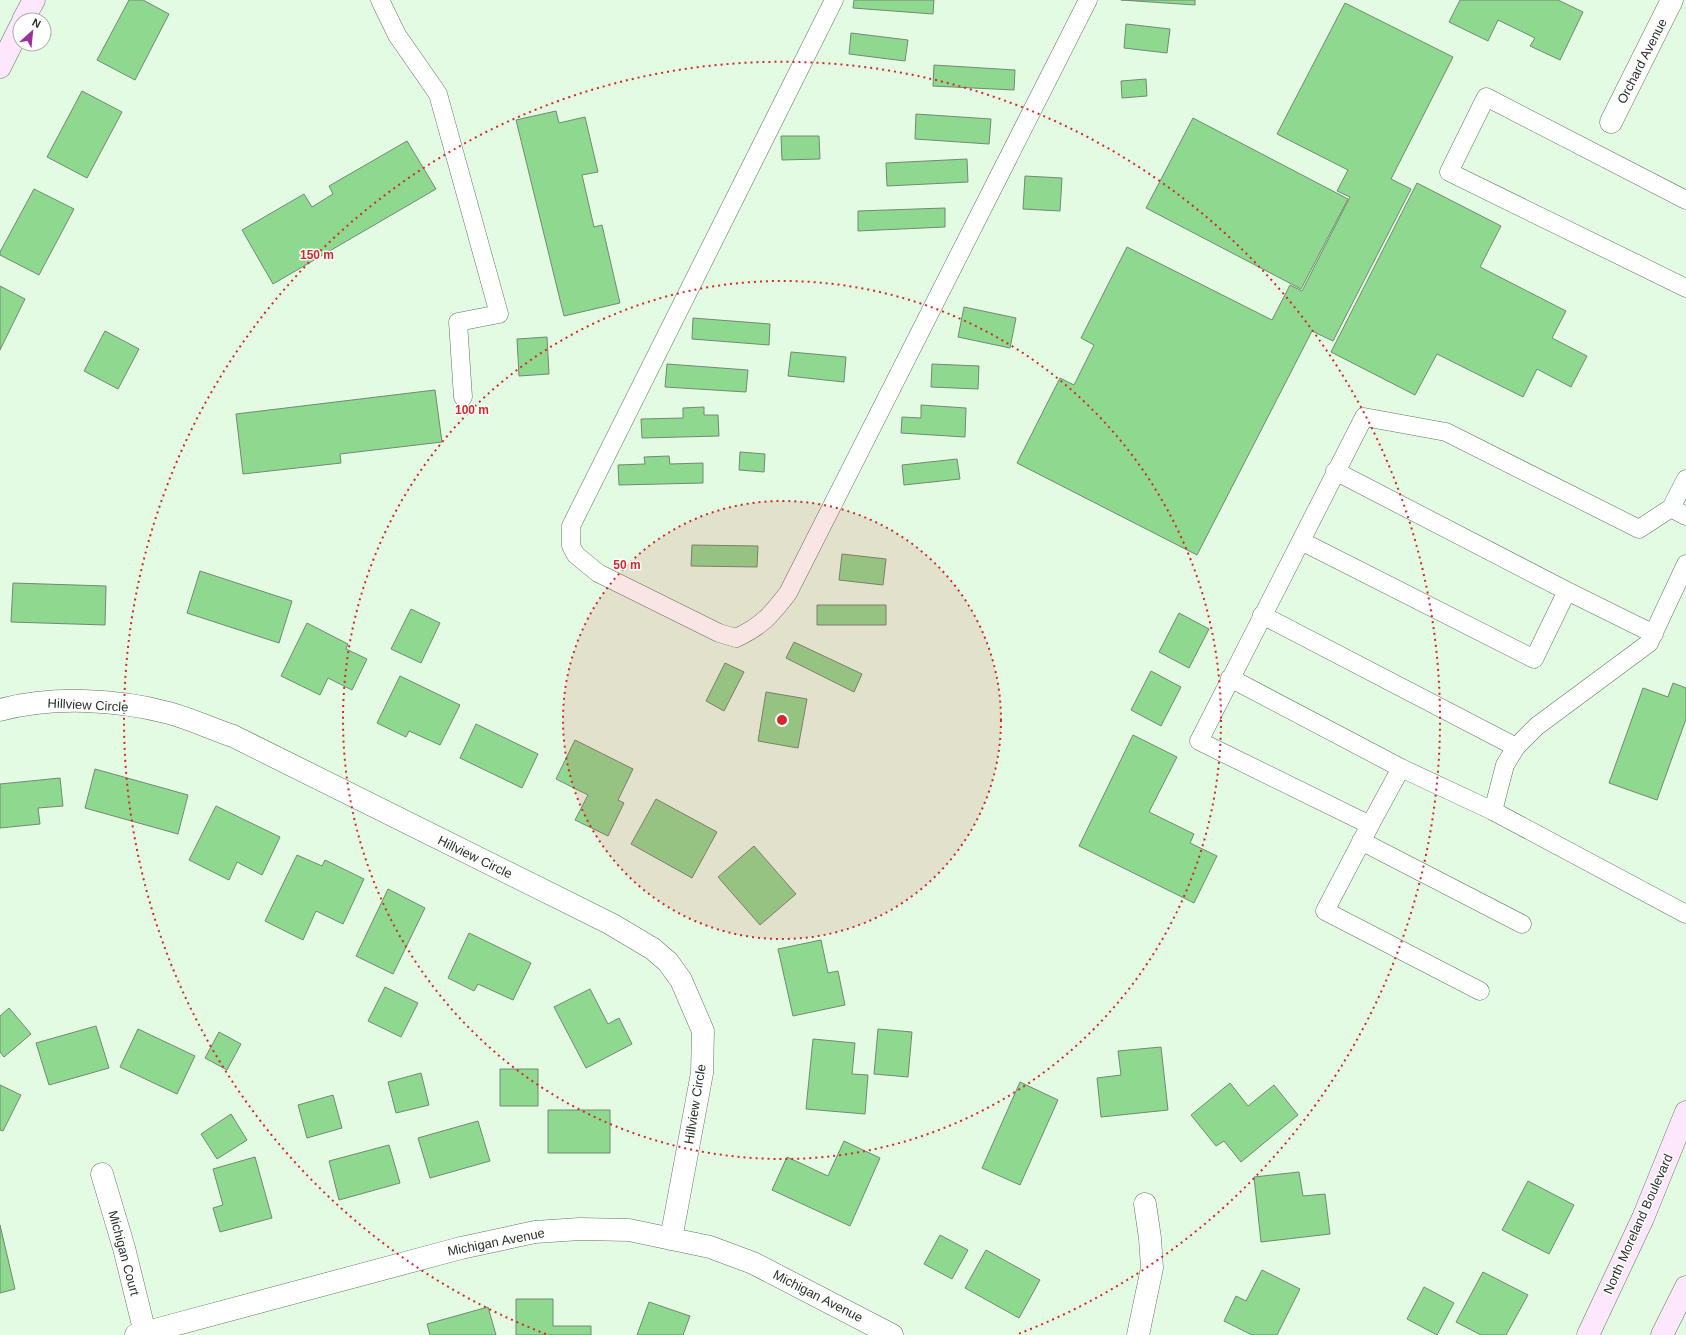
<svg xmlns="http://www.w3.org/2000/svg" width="1686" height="1335" viewBox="0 0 1686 1335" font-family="Arial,sans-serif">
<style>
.building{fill:#8ed98f;stroke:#738973}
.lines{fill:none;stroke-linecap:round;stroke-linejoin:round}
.lane-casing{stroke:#617661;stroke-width:19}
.street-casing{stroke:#617661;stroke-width:23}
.secondary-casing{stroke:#617661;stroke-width:23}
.lane{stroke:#fff;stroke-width:18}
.street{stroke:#fff;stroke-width:22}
.secondary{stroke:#fde7fc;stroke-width:22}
.ring{fill:none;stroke:#d62828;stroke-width:2;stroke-dasharray:2 4}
.labels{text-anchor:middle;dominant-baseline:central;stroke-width:3;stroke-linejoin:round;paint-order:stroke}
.street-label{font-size:13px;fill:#283128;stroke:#fff}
.centre{fill:#d62828;stroke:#fff;stroke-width:2}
.ring-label{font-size:12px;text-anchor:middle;font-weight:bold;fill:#d62828;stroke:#fff;stroke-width:3;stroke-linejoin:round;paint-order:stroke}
</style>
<rect width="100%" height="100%" fill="#e3fbe3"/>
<path class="building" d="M129,0H143L169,14L135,80L97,60Z
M854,0H934L933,14L853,8Z
M1121,0H1195V5Z
M1460,0H1558L1583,12L1560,60L1530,46L1535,38L1498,20L1488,41L1449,22Z
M1345,3L1453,57L1391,179L1411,189L1333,341L1312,331L1197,555L1017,463L1060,378L1074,385L1094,345L1081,338L1127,247L1272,320L1290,285L1302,291L1350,197L1337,191L1348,170L1277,134Z
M1126,24L1170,29L1167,53L1124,48Z
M851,33L908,40L905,61L849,54Z
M934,65L1015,70L1014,90L933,86Z
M1146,79L1147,96L1122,98L1121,81Z
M82,91L122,112L87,178L47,157Z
M556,111L559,123L585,117L598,172L582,175L594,227L602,225L620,303L564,316L516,120Z
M916,114L991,119L989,144L915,139Z
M1193,118L1348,199L1301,289L1146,208Z
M781,136H819L820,159L782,160Z
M407,141L436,189L273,284L242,230L304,194L312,207L333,194L329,186Z
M967,159L968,182L887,186L886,163Z
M1025,176L1062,178L1060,211L1023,209Z
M1417,183L1501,226L1480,267L1566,311L1552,338L1587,356L1571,387L1537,369L1523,397L1437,354L1415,395L1331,352Z
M34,189L74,209L39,275L0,255V252Z
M945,208V227L858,231V211Z
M0,286L25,299L0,350Z
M964,307L1016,318L1010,348L958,337Z
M693,318L770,324L769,345L692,339Z
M105,331L139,349L118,389L84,371Z
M547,337L549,374L519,376L517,339Z
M791,352L846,357L844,382L788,376Z
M667,364L748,370L746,392L665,387Z
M932,364L979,366L978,389L931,387Z
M435,390L442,442L340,454L341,463L243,474L236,414Z
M921,405L966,408L965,437L901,433L902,417L921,418Z
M704,407V415H718L719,436L642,438L641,419L683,418V408Z
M740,452L765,454L764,472L739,470Z
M669,456L670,464L703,463V483L619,485L618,465L645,464L644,457Z
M957,459L960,479L904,485L902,465Z
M692,545L758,546L757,567L691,566Z
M842,554L886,559L883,585L839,580Z
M200,571L292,601L279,643L187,613Z
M13,583L106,586L105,625L11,622Z
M817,605H886V625H817Z
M411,609L440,623L421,663L391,649Z
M1179,613L1209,629L1189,668L1159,652Z
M307,623L348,644L346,649L367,659L352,690L328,678L320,695L281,676Z
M794,642L862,674L854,692L786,658Z
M725,663L744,672L724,711L706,701Z
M1151,671L1181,687L1161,726L1131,710Z
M400,676L460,705L440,745L409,731L406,737L377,723Z
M1673,683L1686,688V719L1657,800L1609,783L1643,688L1668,697Z
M766,692L807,699L798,748L758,741Z
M476,724L538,754L522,788L460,758Z
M1133,735L1177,757L1149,812L1194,834L1190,843L1217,856L1194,903L1079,846Z
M575,740L633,769L618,800L624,803L608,836L575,820L588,795L556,779Z
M95,769L188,795L178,834L85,808Z
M60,778L63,806L38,808L40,824L0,828V784Z
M656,799L717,832L692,878L631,844Z
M216,806L280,837L262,875L237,862L229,880L189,860Z
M754,846L796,894L760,925L718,877Z
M297,855L322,866L325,860L364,879L343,924L316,911L303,940L265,921Z
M388,889L425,908L393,974L356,956Z
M469,933L531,963L513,1000L478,984L474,991L448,978Z
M821,940L828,973L838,971L845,1005L793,1016L778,949Z
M385,987L418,1003L401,1037L368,1021Z
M590,989L608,1024L619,1018L632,1044L586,1068L554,1007Z
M9,1008L31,1034L4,1057L0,1052V1016Z
M96,1026L109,1068L49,1085L36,1043Z
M138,1029L195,1056L177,1094L120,1067Z
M878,1029L912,1032L908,1077L874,1074Z
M219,1032L241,1044L227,1070L205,1058Z
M813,1039L855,1043L852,1074L868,1075L865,1114L806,1109Z
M1161,1047L1168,1110L1101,1117L1097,1078L1121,1075L1118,1051Z
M500,1069H538V1106H500Z
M421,1073L429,1105L396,1113L388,1082Z
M1020,1082L1058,1100L1020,1185L982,1168Z
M1230,1083L1248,1106L1274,1085L1298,1115L1241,1162L1224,1141L1216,1146L1191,1115Z
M0,1085L21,1095L3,1131L0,1130Z
M333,1095L342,1128L307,1138L298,1105Z
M548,1110H610V1153H548Z
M231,1114L247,1140L217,1159L201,1134Z
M478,1121L490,1161L430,1178L418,1138Z
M844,1141L880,1158L850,1226L772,1190L787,1157L828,1176Z
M389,1145L400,1183L339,1200L329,1161Z
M255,1157L272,1218L220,1232L213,1208L223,1205L213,1169Z
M1299,1172L1303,1196L1325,1194L1330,1234L1261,1242L1254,1177Z
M1528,1181L1574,1205L1549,1254L1502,1230Z
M0,1225L15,1289L0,1293Z
M940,1235L968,1250L952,1279L924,1264Z
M986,1250L1040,1280L1019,1318L965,1288Z
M1262,1270L1300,1289L1277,1335H1252L1224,1321L1236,1296L1246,1301Z
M1483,1272L1528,1295L1506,1335H1481L1456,1322Z
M1424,1287L1454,1303L1437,1335L1407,1319Z
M516,1299H553V1326H591V1335H516Z
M649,1302L690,1316L683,1335H637Z
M488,1307L496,1335H430L427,1324Z"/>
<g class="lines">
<defs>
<path id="lane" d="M380,0L397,35L438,94L499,314L458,322L463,397
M834,0L571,526V546L576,555L598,573L719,633L736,638C762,626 771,615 788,593L1088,0
M1686,200L1486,97L1449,172L1686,288
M1335,471L1567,591
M1671,508L1686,516
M1301,541L1534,659L1567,591L1654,634
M1686,564L1649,643L1537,726L1516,747L1505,765L1493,811L1686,914
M1262,615L1516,747
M1230,678L1401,768
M1370,825L1401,768L1493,811
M1361,841L1522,924
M1480,991L1325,911L1370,825L1199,741L1364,417L1446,432L1639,529L1671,508L1686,479"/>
<path id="street" d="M1611,122L1672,0
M0,710C52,696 117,699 169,713C191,719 212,729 233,736L611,924L653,949L668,962L681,980L703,1031L702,1073L671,1239
M102,1174L124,1248L145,1333
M136,1335L461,1248L535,1232L580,1229L629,1230L710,1247L753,1263L892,1335
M1138,1335L1152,1268L1150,1238L1145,1204"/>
<path id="secondary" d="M23,20L34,0
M0,67L20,27
M1588,1335L1643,1218L1686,1112
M1662,1335L1686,1287"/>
</defs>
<use href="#lane" class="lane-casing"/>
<use href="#street" class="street-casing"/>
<use href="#secondary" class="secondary-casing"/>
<use href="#lane" class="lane"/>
<use href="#street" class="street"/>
<use href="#secondary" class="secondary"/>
</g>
<circle cx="782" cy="720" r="219" fill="#d62828" fill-opacity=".12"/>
<g class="ring">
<circle cx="782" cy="720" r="219"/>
<circle cx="782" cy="720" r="439"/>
<path d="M546 1334A658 658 0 1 1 1018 1334"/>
</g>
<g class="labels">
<g class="street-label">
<text transform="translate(1642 61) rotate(-63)">Orchard Avenue</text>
<text transform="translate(88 705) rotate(3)">Hillview Circle</text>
<text transform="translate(475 857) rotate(26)">Hillview Circle</text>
<text transform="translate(695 1104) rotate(-81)">Hillview Circle</text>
<text transform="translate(1638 1224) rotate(-66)">North Moreland Boulevard</text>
<text transform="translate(496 1242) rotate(-11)">Michigan Avenue</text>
<text transform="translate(124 1253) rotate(75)">Michigan Court</text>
<text transform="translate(818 1296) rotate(27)">Michigan Avenue</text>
</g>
</g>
<circle cx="782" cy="720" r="6" class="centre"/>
<g class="ring-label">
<text x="317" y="259">150 m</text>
<text x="472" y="414">100 m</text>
<text x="627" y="569">50 m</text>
</g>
<g transform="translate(32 32) rotate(27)"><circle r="19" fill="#ffffff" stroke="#a9ada9"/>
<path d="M0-3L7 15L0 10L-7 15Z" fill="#993398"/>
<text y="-6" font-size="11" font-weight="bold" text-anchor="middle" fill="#283128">N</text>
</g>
</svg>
